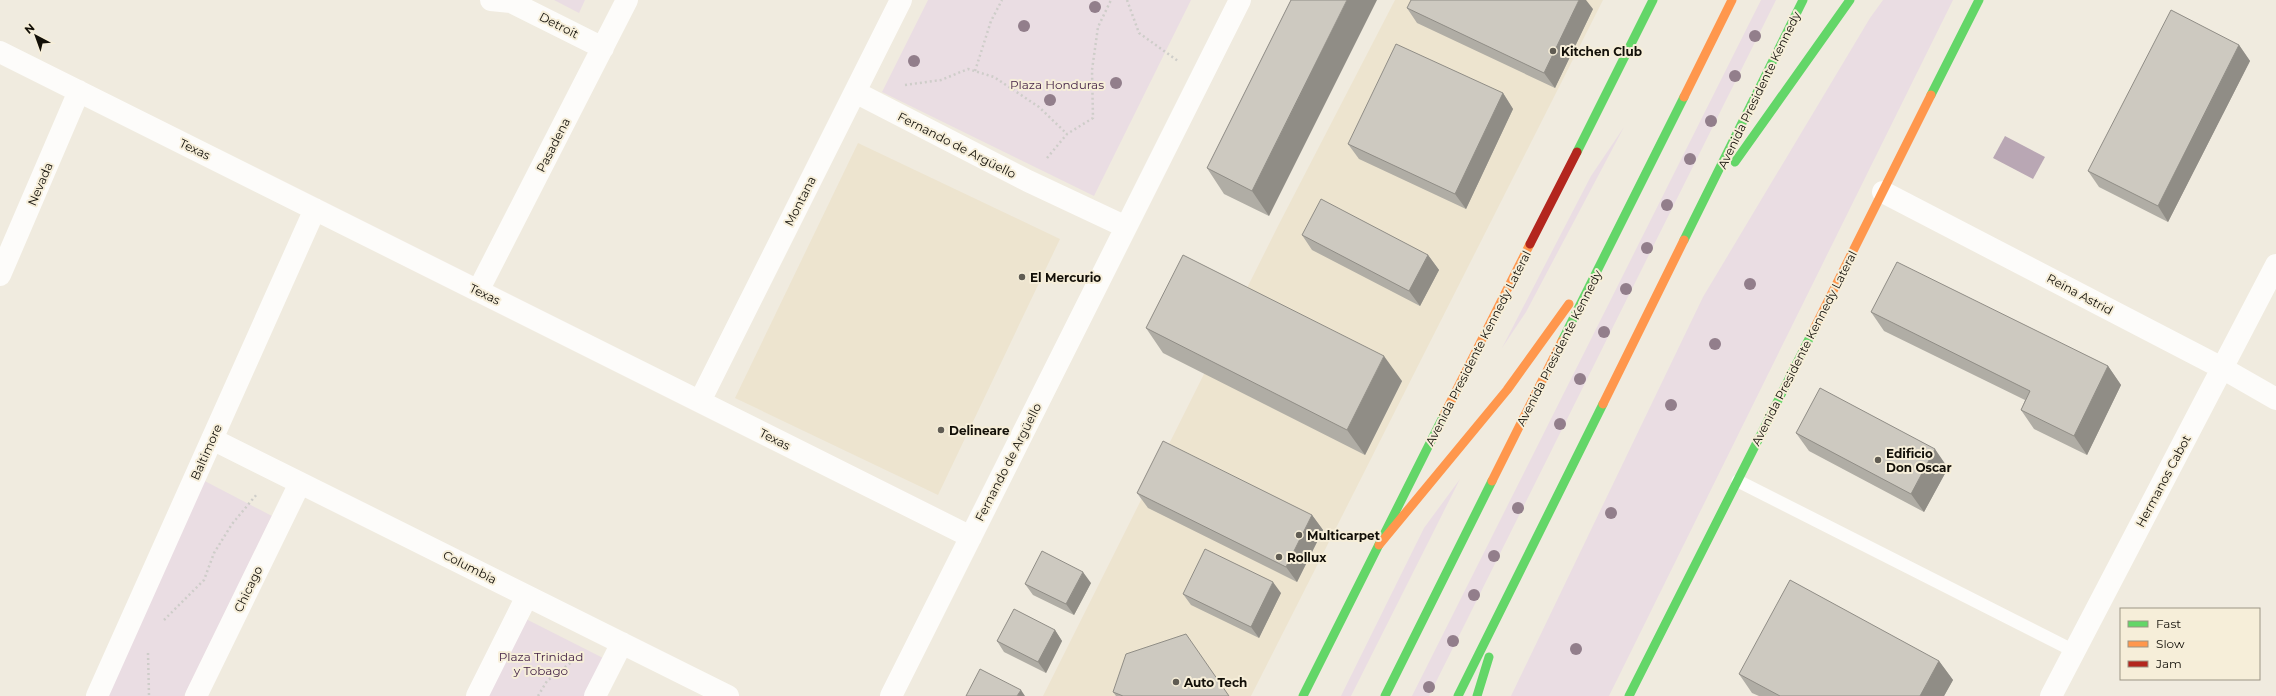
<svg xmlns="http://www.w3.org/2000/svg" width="2276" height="696" viewBox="0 0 2276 696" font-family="Montserrat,sans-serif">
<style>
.built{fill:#ede4cf}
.green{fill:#eadde3}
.water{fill:#b9a7b4}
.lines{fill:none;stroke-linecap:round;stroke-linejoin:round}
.path{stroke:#cecdc9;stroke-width:2.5;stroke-dasharray:2 3;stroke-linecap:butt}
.lane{stroke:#fdfcfa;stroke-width:13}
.street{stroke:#fdfcfa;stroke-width:22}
.fast{stroke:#63d668;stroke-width:9}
.slow{stroke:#ff974d;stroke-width:9}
.jam{stroke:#b3261e;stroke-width:9}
.tree{fill:#927e8b}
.wall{fill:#b0ada5}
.shaded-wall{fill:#908d86}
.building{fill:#cdc9c0;stroke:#908d86}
.poi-dot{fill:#605c53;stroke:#f6eed9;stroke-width:1.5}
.labels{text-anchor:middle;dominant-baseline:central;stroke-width:4;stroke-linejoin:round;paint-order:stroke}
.street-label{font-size:12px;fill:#120f08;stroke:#f6eed9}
.poi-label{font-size:12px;font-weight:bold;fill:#120f08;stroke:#f6eed9;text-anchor:start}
.park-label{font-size:12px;fill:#462447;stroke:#f6eed9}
</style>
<rect width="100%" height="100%" fill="#f0ebdf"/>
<path class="built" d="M1395,0H1603L1251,696H1043L1278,226Z
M858,143L1060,239L938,495L735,398Z"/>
<path class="green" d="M554,0H585L579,13Z
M928,0H1191L1094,196L882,92Z
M1761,0H1776L1429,696H1412Z
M1883,0H1953L1609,696H1511L1703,297L1870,18Z
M1624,127L1526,312L1502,348L1591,176Z
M199,478L272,516L184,696H103Z
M1460,479L1351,696H1341L1424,528Z
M526,619L605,659L587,696H487Z"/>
<path class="water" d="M2005,136L2045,157L2033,179L1993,158Z"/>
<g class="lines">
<path class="path" d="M1127,0L1139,33L1178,61
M975,71L991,21L1002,0
M905,85L941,80L968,69L994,77L1039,107L1067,134
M1047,158L1067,134L1093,118L1092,70L1098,27L1111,0
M164,620L204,580L214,553L232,524L257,494
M148,653L149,696
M538,696L547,681L582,654"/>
<path class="lane" d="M1738,481L2074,651"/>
<path class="street" d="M491,0L511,2L603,48
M0,52L971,537
M855,92L1028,181L1126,227
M1883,192L2222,368L2276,399
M0,275L79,91
M478,291L627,0
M700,401L901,0
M212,439L728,696
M97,696L315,209
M196,696L300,483
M477,696L527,596
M595,696L622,643
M891,696L1240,0
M2051,696L2276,265"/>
<path class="fast" d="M1931,95L1979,0
M1577,152L1653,0
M1735,162L1850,0
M1684,240L1803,0
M1562,341L1684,97
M1303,696L1444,415
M1385,696L1492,481
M1458,696L1603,404
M1477,696L1489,657
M1629,696L1813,331"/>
<path class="slow" d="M1684,97L1732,0
M1813,331L1931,95
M1603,404L1684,240
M1444,415L1530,244
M1492,481L1562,341
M1379,545L1507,390L1569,304"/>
<path class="jam" d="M1530,244L1577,152"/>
</g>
<g class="tree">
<circle cx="1095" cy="7" r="6"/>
<circle cx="1024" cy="26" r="6"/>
<circle cx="1755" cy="36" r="6"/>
<circle cx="914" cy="61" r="6"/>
<circle cx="1735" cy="76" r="6"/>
<circle cx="1116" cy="83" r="6"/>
<circle cx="1050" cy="100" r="6"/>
<circle cx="1711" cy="121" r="6"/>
<circle cx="1690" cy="159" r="6"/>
<circle cx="1667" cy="205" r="6"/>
<circle cx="1647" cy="248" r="6"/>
<circle cx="1750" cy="284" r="6"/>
<circle cx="1626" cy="289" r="6"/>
<circle cx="1604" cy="332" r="6"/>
<circle cx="1715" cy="344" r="6"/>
<circle cx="1580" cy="379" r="6"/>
<circle cx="1671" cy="405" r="6"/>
<circle cx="1560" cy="424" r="6"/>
<circle cx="1518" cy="508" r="6"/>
<circle cx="1611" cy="513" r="6"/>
<circle cx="1494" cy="556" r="6"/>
<circle cx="1474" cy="595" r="6"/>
<circle cx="1453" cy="641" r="6"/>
<circle cx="1576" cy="649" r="6"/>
<circle cx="1429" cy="687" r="6"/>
</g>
<path class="wall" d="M1291,0L1269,216L1224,194L1207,168Z
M1407,8L1593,9L1555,88L1417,23Z
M2239,45L2250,61L2168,222L2099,187L2088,171Z
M1503,93L1513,109L1466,209L1359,159L1348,144Z
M1302,235L1428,255L1439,270L1420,306L1312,250Z
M1871,312L2108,366L2121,385L2087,455L2034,429L2021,410L2025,400L1884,331Z
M1146,328L1402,381L1365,455L1163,353Z
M1796,433L1948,468L1924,512L1809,451Z
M1137,493L1312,515L1323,530L1297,582L1148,508Z
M1091,583L1074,615L1033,595L1025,584Z
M1281,593L1259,638L1191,605L1183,594Z
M1055,630L1062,641L1046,673L1004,652L997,641Z
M1939,661L1953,680L1944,696H1759L1752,693L1739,674Z
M1113,692L1229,696H1116Z"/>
<path class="shaded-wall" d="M1347,0H1377L1269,216L1252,191Z
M1579,0H1586L1593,9L1555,88L1544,73Z
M2239,45L2250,61L2168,222L2158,206Z
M1503,93L1513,109L1466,209L1455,194Z
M1428,255L1439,270L1420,306L1409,291Z
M1384,356L1402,381L1365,455L1347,430Z
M2108,366L2121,385L2087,455L2074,436Z
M1935,449L1948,468L1924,512L1911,494Z
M1312,515L1323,530L1297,582L1286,567Z
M1083,572L1091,583L1074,615L1066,604Z
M1273,582L1281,593L1259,638L1251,627Z
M1055,630L1062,641L1046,673L1038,662Z
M1939,661L1953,680L1944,696H1920Z
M1021,690L1025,696H1017Z"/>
<path class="building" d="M1291,0H1347L1252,191L1207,168Z
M1411,0H1579L1544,73L1407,8Z
M2171,10L2239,45L2158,206L2088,171Z
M1396,44L1503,93L1455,194L1348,144Z
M1321,199L1428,255L1409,291L1302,235Z
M1183,255L1384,356L1347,430L1146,328Z
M1897,262L2108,366L2074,436L2021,410L2030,391L1871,312Z
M1820,388L1935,449L1911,494L1796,433Z
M1163,441L1312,515L1286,567L1137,493Z
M1205,549L1273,582L1251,627L1183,594Z
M1042,551L1083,572L1066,604L1025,584Z
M1790,580L1939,661L1920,696H1780L1739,674Z
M1014,609L1055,630L1038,662L997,641Z
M1186,634L1229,696H1123L1113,692L1126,654Z
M980,669L1021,690L1017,696H966Z"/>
<g class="poi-dot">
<circle cx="1553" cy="51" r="4"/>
<circle cx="1022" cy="277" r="4"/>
<circle cx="941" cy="430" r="4"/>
<circle cx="1878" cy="460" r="4"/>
<circle cx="1299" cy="535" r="4"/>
<circle cx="1279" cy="557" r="4"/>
<circle cx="1176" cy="682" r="4"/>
</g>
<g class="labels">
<g class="street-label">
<text transform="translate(559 25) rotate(27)">Detroit</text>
<text transform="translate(1759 90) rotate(-64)">Avenida Presidente Kennedy</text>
<text transform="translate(553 145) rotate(-63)">Pasadena</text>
<text transform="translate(957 145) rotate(27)">Fernando de Argüello</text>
<text transform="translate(195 149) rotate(26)">Texas</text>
<text transform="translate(40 184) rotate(-67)">Nevada</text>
<text transform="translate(800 201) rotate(-63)">Montana</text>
<text transform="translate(485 294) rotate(26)">Texas</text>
<text transform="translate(2080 294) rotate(28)">Reina Astrid</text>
<text transform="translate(1478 348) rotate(-63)">Avenida Presidente Kennedy Lateral</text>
<text transform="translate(1559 348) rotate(-63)">Avenida Presidente Kennedy</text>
<text transform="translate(1804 348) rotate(-63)">Avenida Presidente Kennedy Lateral</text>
<text transform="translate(775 439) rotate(27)">Texas</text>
<text transform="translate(206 452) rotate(-66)">Baltimore</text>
<text transform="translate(1008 462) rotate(-63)">Fernando de Argüello</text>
<text transform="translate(2163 481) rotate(-62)">Hermanos Cabot</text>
<text transform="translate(470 567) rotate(27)">Columbia</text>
<text transform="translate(248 589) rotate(-64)">Chicago</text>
</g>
<g class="poi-label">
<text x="1561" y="51">Kitchen Club</text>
<text x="1030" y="277">El Mercurio</text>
<text x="949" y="430">Delineare</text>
<text x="1886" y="453">Edificio<tspan x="1886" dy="14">Don Oscar</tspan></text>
<text x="1307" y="535">Multicarpet</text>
<text x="1287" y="557">Rollux</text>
<text x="1184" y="682">Auto Tech</text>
</g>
<g class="park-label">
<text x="1057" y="84">Plaza Honduras</text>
<text x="541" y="656">Plaza Trinidad<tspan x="541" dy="14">y Tobago</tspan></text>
</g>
</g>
<rect x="2120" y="608" width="140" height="72" fill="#f6eed9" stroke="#9b9585"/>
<rect x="2128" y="621" width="20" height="6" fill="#63d668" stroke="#9b9585"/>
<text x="2156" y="628" font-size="12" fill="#120f08">Fast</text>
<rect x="2128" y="641" width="20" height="6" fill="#ff974d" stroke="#9b9585"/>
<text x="2156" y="648" font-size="12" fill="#120f08">Slow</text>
<rect x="2128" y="661" width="20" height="6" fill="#b3261e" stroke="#9b9585"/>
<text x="2156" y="668" font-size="12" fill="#120f08">Jam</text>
<g transform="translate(36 36) rotate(319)" stroke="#f6eed9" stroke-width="3" paint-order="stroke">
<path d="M0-3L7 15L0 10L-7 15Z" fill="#120f08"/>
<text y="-6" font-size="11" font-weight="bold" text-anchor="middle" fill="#120f08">N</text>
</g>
</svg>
